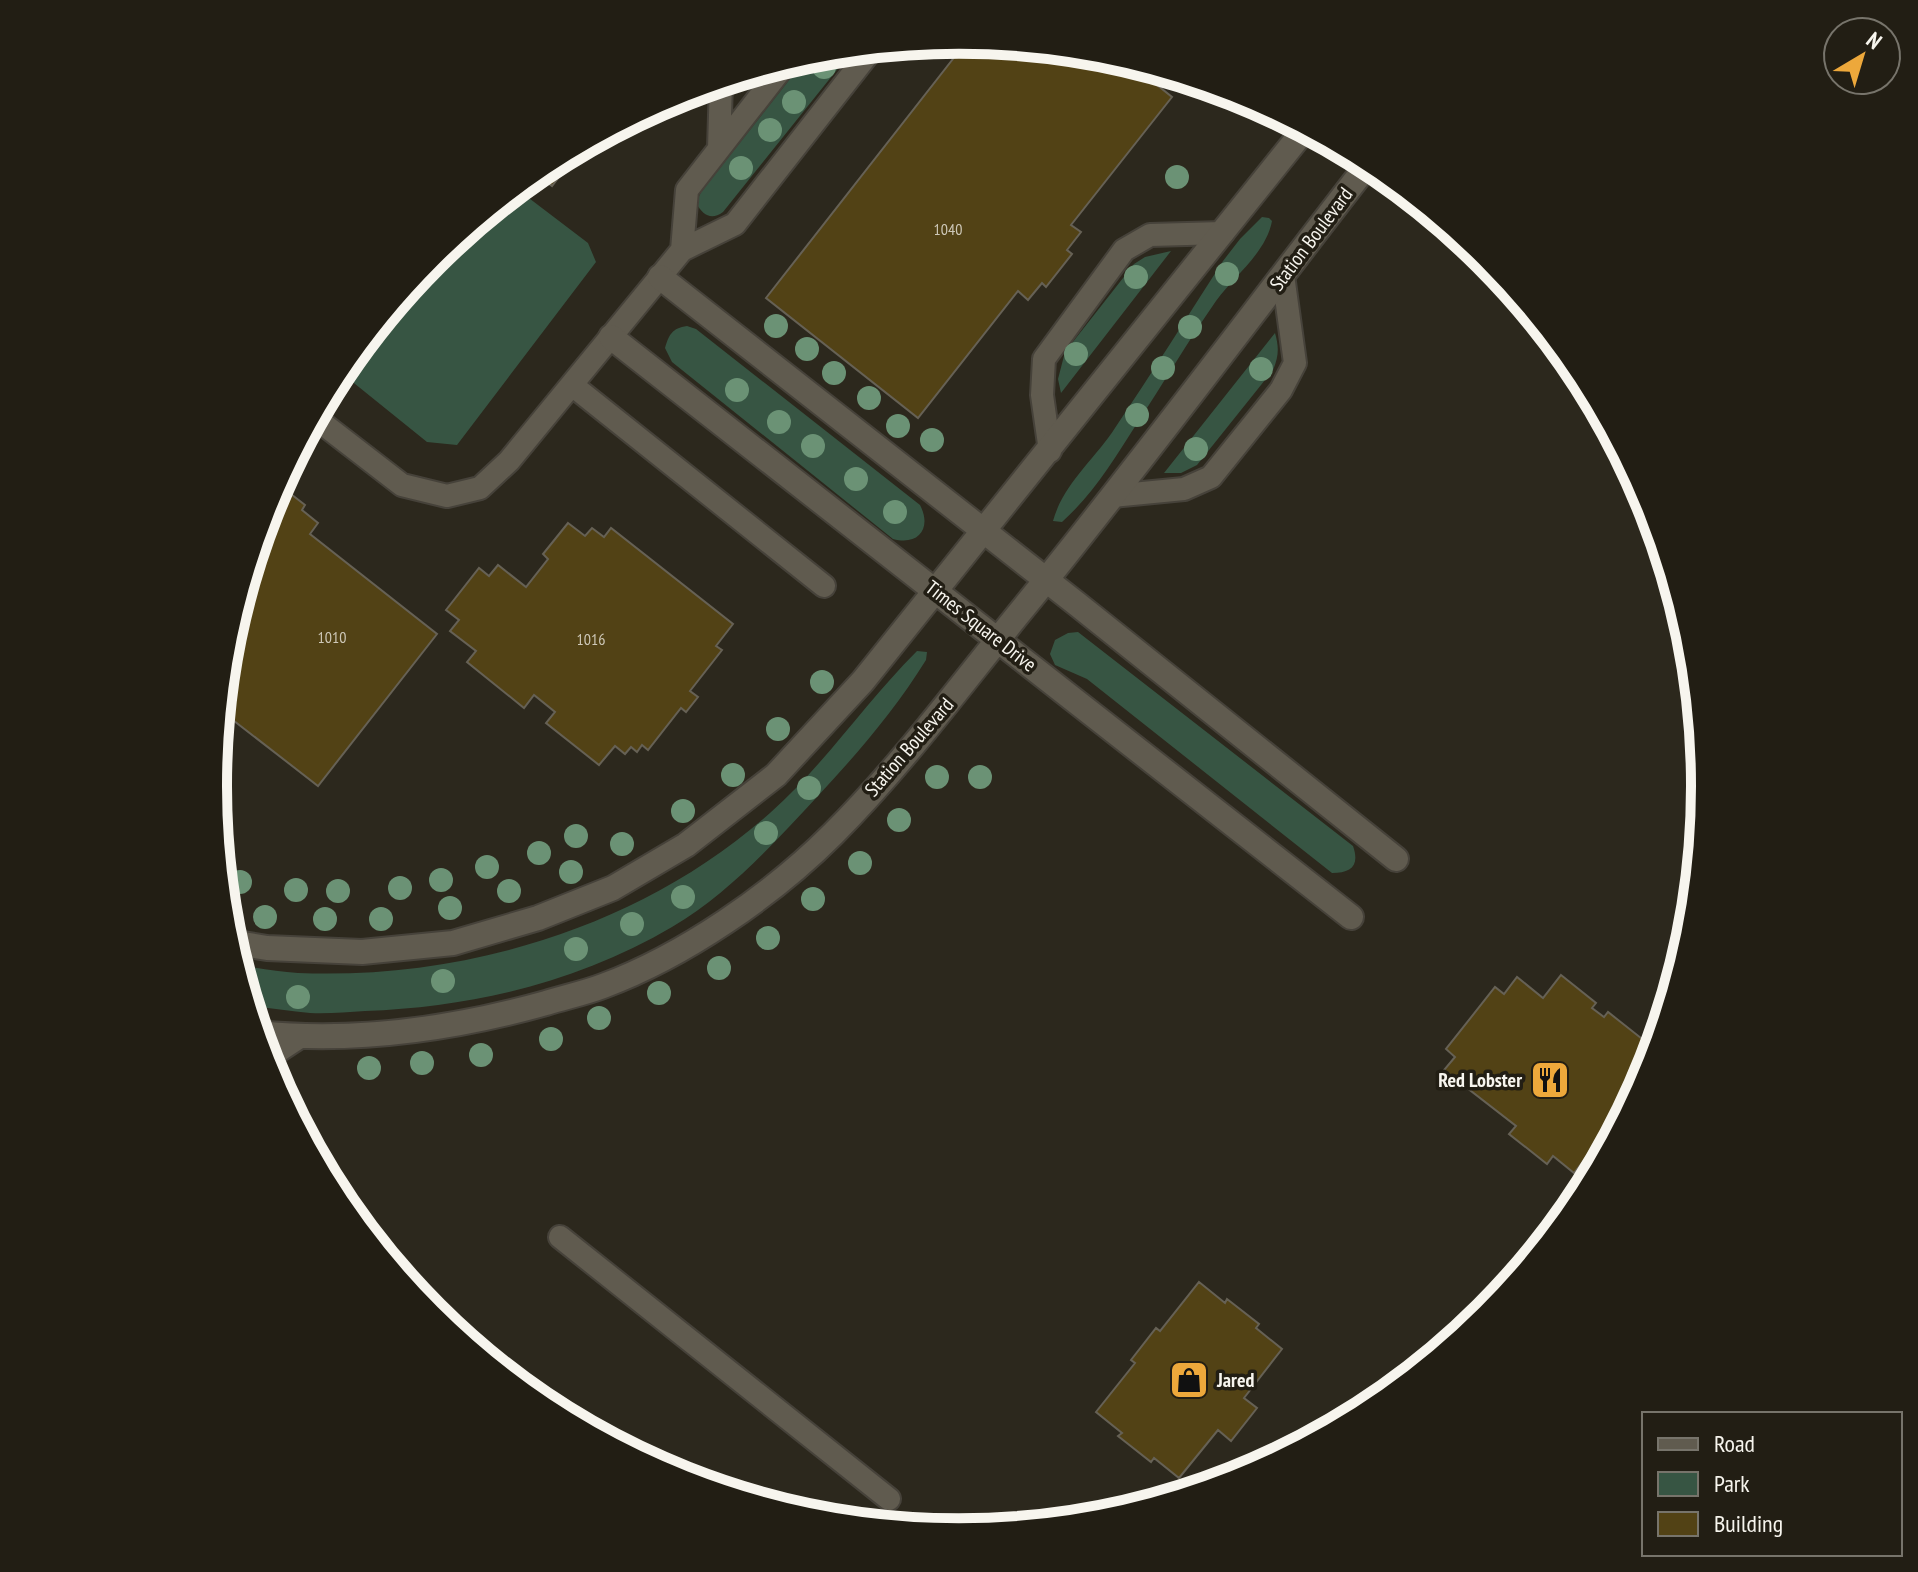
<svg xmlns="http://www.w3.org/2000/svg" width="1918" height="1572" viewBox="0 0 1918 1572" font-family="'PT Sans Narrow',sans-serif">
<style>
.green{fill:#375543}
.building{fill:#524215;stroke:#666155;stroke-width:2}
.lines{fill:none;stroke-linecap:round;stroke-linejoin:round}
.service-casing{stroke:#46423a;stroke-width:26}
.minor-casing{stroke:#46423a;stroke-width:28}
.service{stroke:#605b4f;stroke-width:22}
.minor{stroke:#605b4f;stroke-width:24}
.tree{fill:#6b9275}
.labels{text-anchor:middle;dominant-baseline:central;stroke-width:7;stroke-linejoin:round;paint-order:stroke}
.number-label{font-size:16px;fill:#cec8b8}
.street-label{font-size:20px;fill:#f7f5ee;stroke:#221e14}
.poi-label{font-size:20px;font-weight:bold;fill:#f7f5ee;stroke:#221e14;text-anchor:end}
.rim{fill:none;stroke:#f7f5ee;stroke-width:10}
</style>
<rect width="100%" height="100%" fill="#2c281d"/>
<path class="green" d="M852,51L723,212C711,221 703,215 696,203L701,192L808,56Z
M517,189L588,243L596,262L457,445L427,442L339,371L432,258Z
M1262,217L1269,218L1272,221C1266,253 1234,276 1216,301C1188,341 1163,384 1136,425C1113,461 1094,493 1062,522L1053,521C1063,484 1095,459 1115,428C1152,373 1187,317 1223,261L1240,239Z
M1171,251L1061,393L1058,379L1065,352L1134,264L1145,257Z
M687,326L696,329L920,505C932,528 919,546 893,539L672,362L665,348C669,335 672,328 687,326Z
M1275,333C1279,347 1279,356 1273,370L1197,465L1181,473H1164Z
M1078,632L1353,846C1360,866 1351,873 1332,873L1087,679L1055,665L1050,654L1055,640L1068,633Z
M917,651L927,652L926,660C895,710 857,754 817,797C773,844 728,894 672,927C579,982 473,1007 365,1011C347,1012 328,1014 310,1013C290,1011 270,1008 250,1006L238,965C257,968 278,972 298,973C466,980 643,926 770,813C825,764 865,703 917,651Z"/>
<path class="building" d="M967,41L1105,54L1127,61L1172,97L1071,225L1081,232L1067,250L1072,254L1046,287L1042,283L1028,300L1018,291L918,418L766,298Z
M584,144L552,186L535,173L545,165Z
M278,484L305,505L302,510L318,523L310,534L437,634L318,786L220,710L227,640L270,500Z
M568,523L585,536L592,528L604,537L611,528L733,624L716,646L722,650L690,691L698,697L686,712L681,708L648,750L642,745L637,752L631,747L625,754L615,746L599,765L546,723L555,712L534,695L524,708L467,662L476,651L450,631L459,620L446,610L479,568L489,576L498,565L526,587L548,559L543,554Z
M1561,975L1596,1003L1592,1008L1604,1017L1608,1012L1646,1042L1642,1046L1653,1055L1648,1072L1627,1103L1630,1106L1616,1131L1612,1136L1606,1132L1574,1173L1553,1156L1547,1164L1509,1134L1516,1126L1444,1070L1455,1057L1446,1049L1495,987L1504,994L1517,977L1543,998Z
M1199,1282L1225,1303L1227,1299L1259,1324L1256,1328L1282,1349L1244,1398L1257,1408L1231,1441L1218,1430L1179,1478L1154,1458L1151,1462L1118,1436L1122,1433L1096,1412L1135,1363L1131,1360L1156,1328L1160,1331Z"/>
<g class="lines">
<defs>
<path id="service" d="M719,148L721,82
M682,250L687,190L786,63
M572,385L824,586
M314,417L402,485L447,496L480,488L509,461L682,250L735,224L872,49
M1050,451L1042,395L1044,359L1124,250L1150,235L1223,233
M1112,496L1184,489L1211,477L1281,390L1295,363L1283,275
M560,1237L889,1499"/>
<path id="minor" d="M660,277L1077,604L1396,859
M611,337L1351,917
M231,942L267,948L362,952L453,943L538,918L613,888L686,845L776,775L863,681L1305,129
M258,1033C355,1043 453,1029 546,1003C565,997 585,993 603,986C684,956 772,895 833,834C903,764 962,683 1025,606C1143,461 1254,311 1369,163
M266,1058L298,1037"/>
</defs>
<use href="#service" class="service-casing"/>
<use href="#minor" class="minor-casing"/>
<use href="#service" class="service"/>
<use href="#minor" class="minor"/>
</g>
<g class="tree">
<circle cx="824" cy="67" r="12"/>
<circle cx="794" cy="102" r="12"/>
<circle cx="770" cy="130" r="12"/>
<circle cx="741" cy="168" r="12"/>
<circle cx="1177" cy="177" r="12"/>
<circle cx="1227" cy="274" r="12"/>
<circle cx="1136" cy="277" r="12"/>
<circle cx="776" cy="326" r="12"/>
<circle cx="1190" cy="327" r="12"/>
<circle cx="807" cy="349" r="12"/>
<circle cx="1076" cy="354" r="12"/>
<circle cx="1163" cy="368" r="12"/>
<circle cx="1261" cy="369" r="12"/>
<circle cx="834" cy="373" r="12"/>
<circle cx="737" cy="390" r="12"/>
<circle cx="869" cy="398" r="12"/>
<circle cx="1137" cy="415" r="12"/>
<circle cx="779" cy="422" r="12"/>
<circle cx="898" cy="426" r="12"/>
<circle cx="932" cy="440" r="12"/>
<circle cx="813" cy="446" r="12"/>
<circle cx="1196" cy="449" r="12"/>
<circle cx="856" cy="479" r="12"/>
<circle cx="895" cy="512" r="12"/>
<circle cx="822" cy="682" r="12"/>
<circle cx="778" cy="729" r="12"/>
<circle cx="733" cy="775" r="12"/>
<circle cx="937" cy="777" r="12"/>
<circle cx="980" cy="777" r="12"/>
<circle cx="809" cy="788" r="12"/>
<circle cx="683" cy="811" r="12"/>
<circle cx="899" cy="820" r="12"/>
<circle cx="766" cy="833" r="12"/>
<circle cx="576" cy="836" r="12"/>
<circle cx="622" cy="844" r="12"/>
<circle cx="539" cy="853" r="12"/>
<circle cx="860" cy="863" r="12"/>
<circle cx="487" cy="867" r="12"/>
<circle cx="571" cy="872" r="12"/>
<circle cx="441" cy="880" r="12"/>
<circle cx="240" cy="882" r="12"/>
<circle cx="400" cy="888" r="12"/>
<circle cx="296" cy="890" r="12"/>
<circle cx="338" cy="891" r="12"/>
<circle cx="509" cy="891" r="12"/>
<circle cx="683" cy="897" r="12"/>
<circle cx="813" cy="899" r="12"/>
<circle cx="450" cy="908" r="12"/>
<circle cx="265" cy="917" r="12"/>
<circle cx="325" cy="919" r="12"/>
<circle cx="381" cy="919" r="12"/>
<circle cx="632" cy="924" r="12"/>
<circle cx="768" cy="938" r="12"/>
<circle cx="576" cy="949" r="12"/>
<circle cx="719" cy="968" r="12"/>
<circle cx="443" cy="981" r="12"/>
<circle cx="659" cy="993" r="12"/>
<circle cx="298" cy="997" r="12"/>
<circle cx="599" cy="1018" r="12"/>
<circle cx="551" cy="1039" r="12"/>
<circle cx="481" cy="1055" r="12"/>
<circle cx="422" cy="1063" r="12"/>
<circle cx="369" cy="1068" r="12"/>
</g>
<defs>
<symbol id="restaurant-square" viewBox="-11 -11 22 22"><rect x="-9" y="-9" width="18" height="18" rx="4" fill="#eda83b" stroke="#221e14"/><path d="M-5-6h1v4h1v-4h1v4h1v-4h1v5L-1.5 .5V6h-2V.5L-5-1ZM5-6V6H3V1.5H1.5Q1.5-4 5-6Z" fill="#111"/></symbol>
<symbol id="shop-square" viewBox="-11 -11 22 22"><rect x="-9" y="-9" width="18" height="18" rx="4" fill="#eda83b" stroke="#221e14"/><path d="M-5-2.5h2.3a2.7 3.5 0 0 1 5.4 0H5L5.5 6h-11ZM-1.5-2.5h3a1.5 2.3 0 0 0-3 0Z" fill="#111"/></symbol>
</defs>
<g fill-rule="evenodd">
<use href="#restaurant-square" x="1528" y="1058" width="44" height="44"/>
<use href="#shop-square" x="1167" y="1358" width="44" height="44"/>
</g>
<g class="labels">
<g class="number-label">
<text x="948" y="229">1040</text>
<text x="332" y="637">1010</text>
<text x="591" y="639">1016</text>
</g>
<g class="street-label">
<text transform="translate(1311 239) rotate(-53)">Station Boulevard</text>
<text transform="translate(981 626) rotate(38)">Times Square Drive</text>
<text transform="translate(909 747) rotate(-49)">Station Boulevard</text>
</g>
<g class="poi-label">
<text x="1522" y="1080">Red Lobster</text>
<text x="1217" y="1380" text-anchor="start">Jared</text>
</g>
</g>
<path d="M0 0H1918V1572H0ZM227 786a732 732 0 1 1 1464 0a732 732 0 1 1-1464 0Z" fill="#221e14" fill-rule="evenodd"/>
<path class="rim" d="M227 786a732 732 0 1 1 1464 0a732 732 0 1 1-1464 0Z"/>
<rect x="1642" y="1412" width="260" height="144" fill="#221e14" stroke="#77746b" stroke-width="2"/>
<rect x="1658" y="1438" width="40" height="12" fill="#605b4f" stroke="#77746b" stroke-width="2"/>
<text x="1714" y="1452" font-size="24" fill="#f7f5ee">Road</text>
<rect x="1658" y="1472" width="40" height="24" fill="#375543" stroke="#77746b" stroke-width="2"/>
<text x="1714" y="1492" font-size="24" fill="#f7f5ee">Park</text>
<rect x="1658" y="1512" width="40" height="24" fill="#524215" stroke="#77746b" stroke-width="2"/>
<text x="1714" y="1532" font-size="24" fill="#f7f5ee">Building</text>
<g transform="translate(1862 56) rotate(38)"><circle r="38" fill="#221e14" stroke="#77746b" stroke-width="2"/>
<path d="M0-6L14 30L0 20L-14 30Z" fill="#eda83b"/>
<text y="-12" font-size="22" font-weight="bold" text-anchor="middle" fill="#f7f5ee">N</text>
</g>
</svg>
